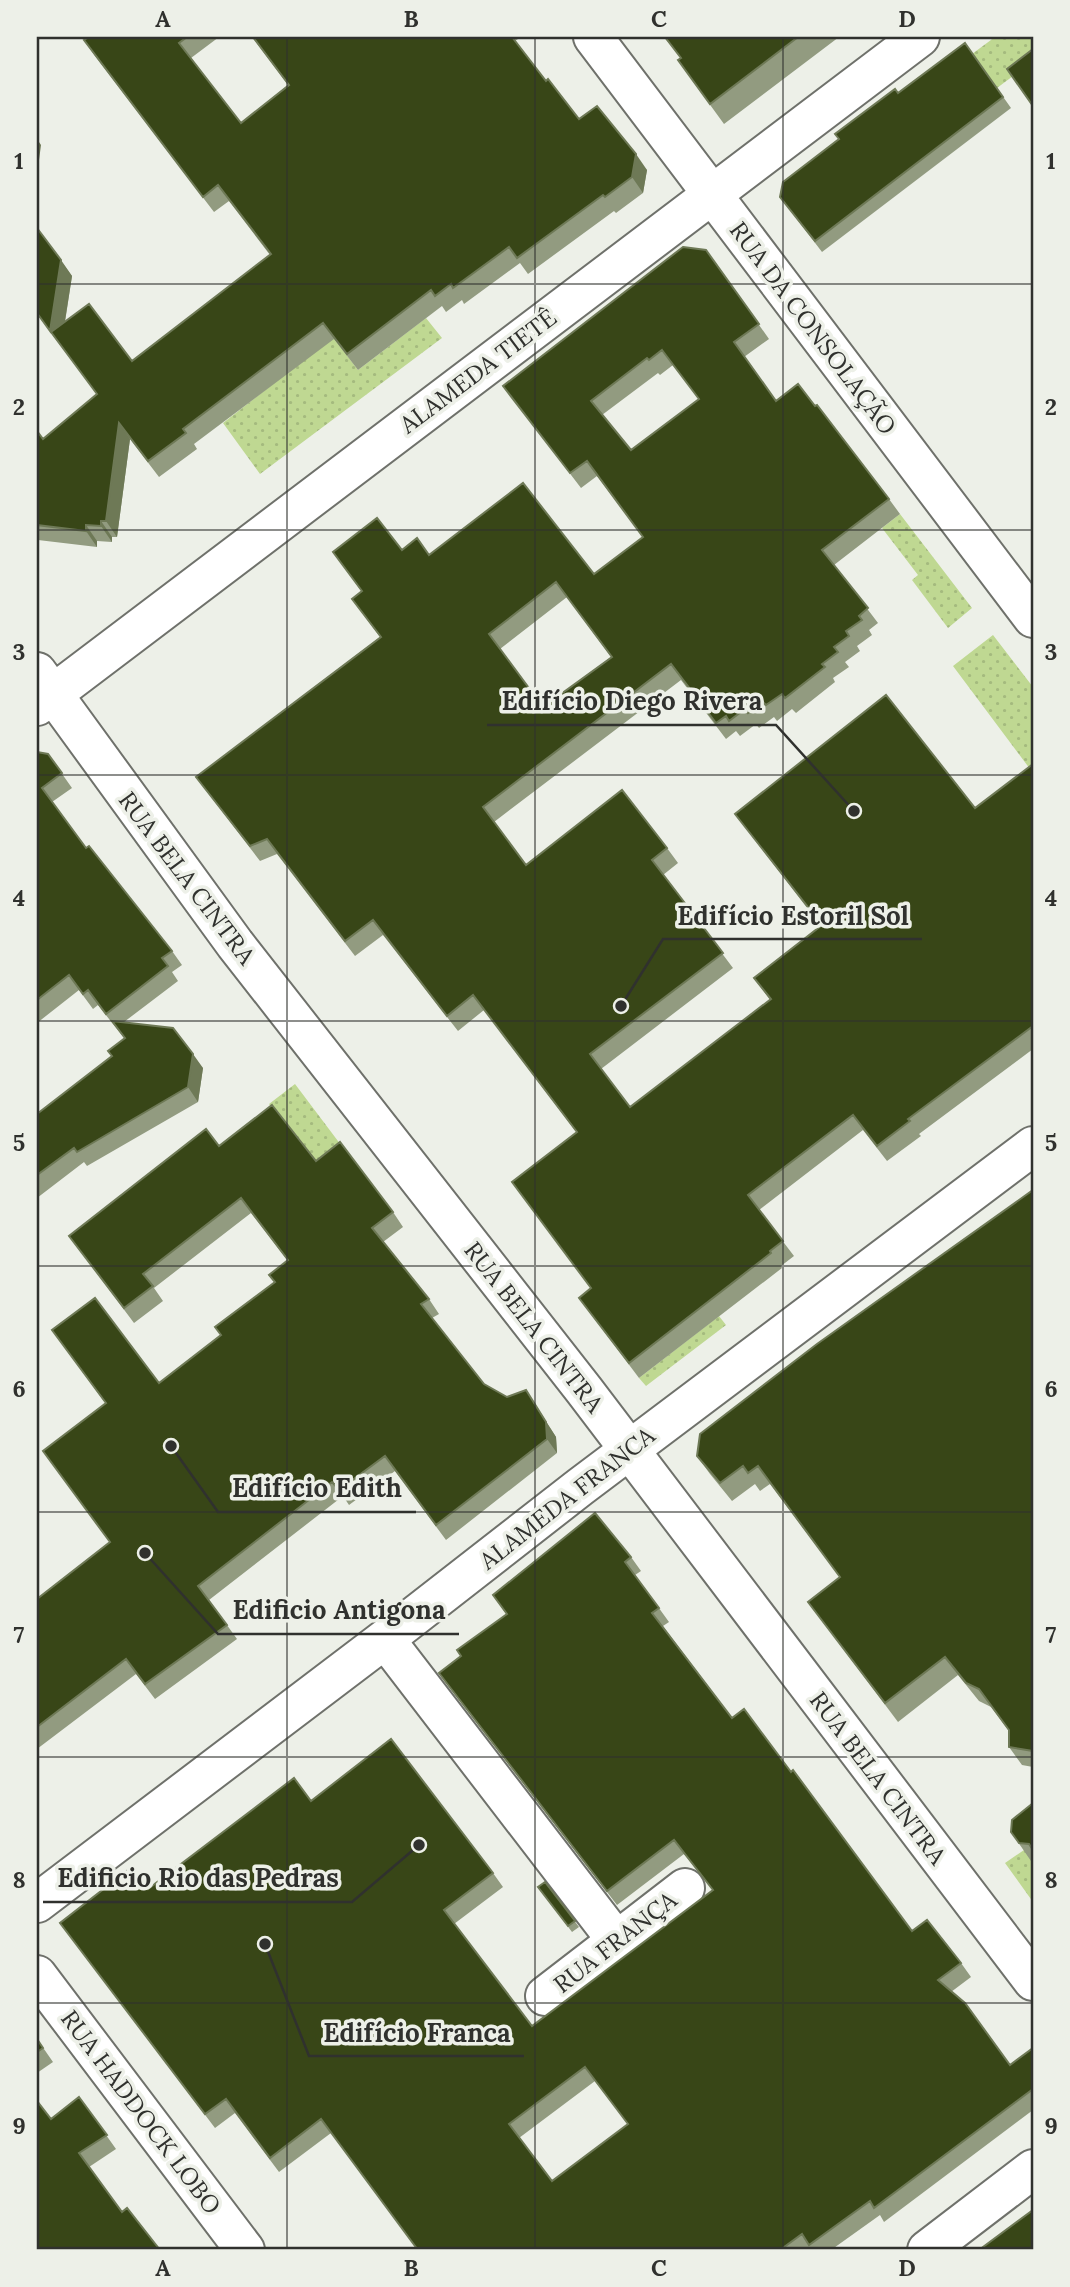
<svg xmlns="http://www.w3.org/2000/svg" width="1070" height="2287" viewBox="0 0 1070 2287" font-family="Lora,serif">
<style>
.garden{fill:url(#garden-dots)}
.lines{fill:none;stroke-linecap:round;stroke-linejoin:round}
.minor-casing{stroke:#6f716b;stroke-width:42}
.minor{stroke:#fff;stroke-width:38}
.wall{fill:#929b80;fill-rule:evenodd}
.shaded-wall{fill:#6e7956}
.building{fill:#384617;stroke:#6e7956;stroke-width:2;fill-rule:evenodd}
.grid{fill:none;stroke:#30312e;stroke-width:2;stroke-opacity:0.55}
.labels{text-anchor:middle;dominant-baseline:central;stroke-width:7;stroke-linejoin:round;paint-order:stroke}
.street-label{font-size:24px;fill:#30312e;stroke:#edf0e8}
.leader{fill:none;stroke:#30312e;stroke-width:2.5}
.callout-dot{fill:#30312e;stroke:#edf0e8;stroke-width:2.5}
.callout-label{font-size:26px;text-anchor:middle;font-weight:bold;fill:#30312e;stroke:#edf0e8;stroke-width:7;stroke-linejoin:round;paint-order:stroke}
.neatline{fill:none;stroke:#30312e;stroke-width:2.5}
.grid-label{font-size:23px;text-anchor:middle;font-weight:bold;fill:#30312e}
</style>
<defs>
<pattern id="garden-dots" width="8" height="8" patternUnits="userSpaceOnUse" patternTransform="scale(1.75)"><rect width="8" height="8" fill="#bfd892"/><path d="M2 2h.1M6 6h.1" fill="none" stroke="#a4ba7e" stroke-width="1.8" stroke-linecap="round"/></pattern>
</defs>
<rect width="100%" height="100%" fill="#edf0e8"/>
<path class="garden" d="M995,37H1033V61L997,88L972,54Z
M426,318L442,338L260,474L223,423L333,337L358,370Z
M900,514L972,608L948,628L912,580L918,575L882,528Z
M993,635L1033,687V773L953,666Z
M295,1084L350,1157L320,1180L302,1145L269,1104Z
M719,1316L726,1325L646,1386L639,1378Z
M1024,1850L1033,1861V1902L1005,1863Z"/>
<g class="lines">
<defs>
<path id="minor" d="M593,37L1033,618
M37,672L235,944L584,1390L1033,1981
M37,706L920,37
M385,1639L617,1941
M37,1903L385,1639L580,1487L1033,1146
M37,1975L245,2250
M545,1996L685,1888
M927,2250L1033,2169"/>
</defs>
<use href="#minor" class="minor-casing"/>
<use href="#minor" class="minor"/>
</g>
<path class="wall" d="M89,37H219L191,58L241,123L288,85L252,37H521L515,41L546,81L579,119L647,170L643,193L616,213L614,211L528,274L520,263L464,304L462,300L446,312L442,306L358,370L334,339L194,444L197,449L159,477L130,439L117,537H112V542L97,541V547L38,540L37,538V431L43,439L97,394L37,314V228L72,276L65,322L132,361L270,255L229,201L214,212L95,56L84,40Z
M664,37H839L724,124L692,80L681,58Z
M965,43L1011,108L822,252L780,197L898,93Z
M706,250L769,339L744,357L776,401L889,499L900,514L834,565L878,623L869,630L872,635L857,646L860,651L845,662L849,667L833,678L835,682L796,713L792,709L777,721L774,717L759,728L756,724L740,736L736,731L726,739L681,680L494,822L526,865L667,848L678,863L663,875L733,968L601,1069L630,1107L770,1000L754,978L821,926L735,814L975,808L1033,764V1049L919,1134L921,1136L887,1161L863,1130L759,1210L794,1256L781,1266L782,1268L639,1378L579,1298L591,1288L512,1182L577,1133L484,1010L458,1031L383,935L355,956L277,854L260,861L196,777L380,637L352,599L362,592L333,552L402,550L429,555L594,574L643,537L597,476L581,488L503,386ZM673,365L699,399L631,450L602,415L658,373L660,375ZM567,597L611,657L543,707L500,649Z
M37,752L48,754L72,788L52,802L86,848L172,951L182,965L172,972L178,981L124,1022L203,1068L198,1102L87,1166L84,1162L37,1198V1114L112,1056L124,1038L98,1005L93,1009L79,990L37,1023Z
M219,1146L316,1161L393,1212L403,1227L383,1242L429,1299L439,1314L432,1318L484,1384L507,1397L526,1390L556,1437L557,1453L446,1540L395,1471L349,1505L343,1496L209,1600L237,1639L155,1699L136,1674L37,1749V1599L110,1543L106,1404L52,1330L159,1383L221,1335L274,1282L288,1261L251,1213L154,1288L163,1301L134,1323L69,1236Z
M1033,1190V1767L1022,1765L1009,1747V1731L991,1707L979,1701L958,1675L898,1722L808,1602L840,1577L770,1484L760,1491L755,1484L732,1501L710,1474L697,1456Z
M631,1557L641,1571L635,1575L669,1622L663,1626L732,1718L791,1772L912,1931L961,1963L971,1977L951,1992L1010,2065L1033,2048V2110L884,2222L880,2215L831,2250H813L811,2248L809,2250H418L331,2133L279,2172L235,2113L215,2128L60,1923L148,1889L311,1801L493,1873L503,1887L454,1924L532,2026L713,1890L684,1854L617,1905L439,1673L461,1656L506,1614L493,1595ZM595,2081L628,2124L552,2181L519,2138Z
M1033,1803V1861H1031L1011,1832Z
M545,1882L579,1927L572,1932L538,1887Z
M37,2039L53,2062L37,2073Z
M79,2097L116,2149L89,2167L122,2212L37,2250L51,2119Z"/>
<path class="shaded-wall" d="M37,139L41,145L39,160L37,157Z
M636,154L647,170L643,193L632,177Z
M61,260L72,276L61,346L51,332L61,347L50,331Z
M119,423L130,439L117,537L106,521Z
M101,521L112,537V542L101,526Z
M86,525L97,541V547L86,531Z
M193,1054L203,1068L198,1102L188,1087Z
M526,1390L556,1437L557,1453L547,1439Z"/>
<path class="building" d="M89,37H187L179,43L241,123L289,85L253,37H512L546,81L548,79L579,119L597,106L636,154L632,177L605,197L603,195L517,258L509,247L453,288L451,284L435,296L431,290L347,354L323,323L183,429L186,433L148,461L119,423L106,521H101V526L86,525V531L37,525V431L43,439L97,394L51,332L89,304L132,361L271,254L218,185L203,197L84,40Z
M665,37H798L710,104L678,60L681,58Z
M965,43L1003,97L815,241L780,197L783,182L839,139L835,134L895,89L898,93Z
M1033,49V106L1007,69Z
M37,228L61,260L50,331L37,313Z
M683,247L706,250L759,324L734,342L776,401L798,384L815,406L817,405L889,499L822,550L868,608L859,616L862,620L846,631L849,636L834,647L838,652L822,664L825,667L785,698L782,694L766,705L763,702L748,713L745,709L729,721L726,716L716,723L671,664L483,807L526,865L622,790L667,848L652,860L723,953L590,1054L630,1107L771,999L754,978L822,925L735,814L886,695L975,808L1033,764V1026L908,1119L910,1121L877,1146L853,1115L748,1195L783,1241L770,1251L771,1253L629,1363L579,1298L591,1288L512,1182L577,1132L473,995L447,1016L373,920L345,941L267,839L250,846L196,777L381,637L352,599L362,591L333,552L377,518L402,550L417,538L429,555L523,483L594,574L643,537L587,461L570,473L503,386ZM662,350L699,399L631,450L591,401L647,358L649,360ZM556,582L612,657L543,707L489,634Z
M37,752L48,754L62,773L42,788L86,848L89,846L172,951L162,958L168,966L106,1014L88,990L83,994L69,975L37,1000Z
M112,1021L173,1028L193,1054L188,1087L77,1152L74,1148L37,1175V1114L112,1056L108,1051L125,1038Z
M272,1105L316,1161L340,1142L393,1212L372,1228L429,1299L421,1304L484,1384L507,1397L526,1390L546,1422L547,1439L436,1525L385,1456L339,1490L332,1482L198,1586L227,1625L145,1684L126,1659L37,1727V1599L110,1542L43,1451L106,1403L52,1330L95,1298L159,1383L221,1335L215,1327L275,1282L269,1275L288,1260L241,1198L143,1274L153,1286L124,1308L69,1236L206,1129L219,1146Z
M1033,1190V1751L1009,1747V1730L979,1689L966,1683L945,1657L885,1703L808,1602L840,1577L758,1466L748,1473L743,1466L720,1483L697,1456L700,1434L817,1344Z
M595,1513L631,1557L625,1562L659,1608L652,1613L732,1718L744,1709L791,1772L793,1770L912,1931L927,1920L961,1963L938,1980L965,2003L1010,2065L1033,2048V2089L874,2208L870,2201L809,2245L802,2234L780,2250H418L321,2119L270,2158L226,2099L205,2114L60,1923L132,1867L148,1889L294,1778L311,1801L391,1739L493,1873L444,1910L532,2026L713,1890L674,1840L607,1891L439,1673L461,1656L457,1650L507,1614L493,1595ZM585,2067L628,2124L552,2181L509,2124Z
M1033,1803V1850L1029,1844L1019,1843L1011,1832L1012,1820Z
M545,1882L575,1921L568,1926L538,1887Z
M37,2039L43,2048L37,2052Z
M79,2097L107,2135L79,2153L122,2212L127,2208L160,2250H37V2101L51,2119Z
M1033,2210V2250H979Z"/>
<path class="grid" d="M287,37V2250M535,37V2250M783,37V2250M37,284H1033M37,530H1033M37,775H1033M37,1021H1033M37,1266H1033M37,1512H1033M37,1757H1033M37,2003H1033"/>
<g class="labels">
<g class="street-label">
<text transform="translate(813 328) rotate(53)">RUA DA CONSOLAÇÃO</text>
<text transform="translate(478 371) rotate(-37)">ALAMEDA TIETÊ</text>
<text transform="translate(187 878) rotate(53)">RUA BELA CINTRA</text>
<text transform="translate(534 1327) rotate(52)">RUA BELA CINTRA</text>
<text transform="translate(567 1498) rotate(-38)">ALAMEDA FRANCA</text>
<text transform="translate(878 1778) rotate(53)">RUA BELA CINTRA</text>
<text transform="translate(615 1942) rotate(-38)">RUA FRANÇA</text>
<text transform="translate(141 2112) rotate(53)">RUA HADDOCK LOBO</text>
</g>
</g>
<path class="leader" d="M854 811L776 725H487M621 1006L663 939H922M171 1446L218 1512H416M145 1553L218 1634H459M419 1845L352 1902H43M265 1944L309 2056H524"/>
<g class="callout-dot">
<circle cx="854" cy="811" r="7"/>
<circle cx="621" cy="1006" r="7"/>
<circle cx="171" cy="1446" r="7"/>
<circle cx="145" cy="1553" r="7"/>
<circle cx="419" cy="1845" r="7"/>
<circle cx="265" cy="1944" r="7"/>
</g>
<g class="callout-label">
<text x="632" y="710">Edifício Diego Rivera</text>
<text x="793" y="925">Edifício Estoril Sol</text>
<text x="317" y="1497">Edifício Edith</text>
<text x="339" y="1619">Edificio Antigona</text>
<text x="198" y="1887">Edificio Rio das Pedras</text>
<text x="417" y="2042">Edifício Franca</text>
</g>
<rect width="1070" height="2287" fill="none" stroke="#edf0e8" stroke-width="77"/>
<rect x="38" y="38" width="994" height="2210" class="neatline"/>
<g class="grid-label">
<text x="163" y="27">A</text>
<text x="411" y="27">B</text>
<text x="659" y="27">C</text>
<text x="907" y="27">D</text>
<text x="19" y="169">1</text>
<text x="1051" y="169">1</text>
<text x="19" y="415">2</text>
<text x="1051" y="415">2</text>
<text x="19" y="660">3</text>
<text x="1051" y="660">3</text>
<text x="19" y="906">4</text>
<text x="1051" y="906">4</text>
<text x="19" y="1151">5</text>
<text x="1051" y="1151">5</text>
<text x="19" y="1397">6</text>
<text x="1051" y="1397">6</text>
<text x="19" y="1643">7</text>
<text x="1051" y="1643">7</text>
<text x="19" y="1888">8</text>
<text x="1051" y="1888">8</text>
<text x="19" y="2134">9</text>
<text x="1051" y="2134">9</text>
<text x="163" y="2276">A</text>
<text x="411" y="2276">B</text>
<text x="659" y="2276">C</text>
<text x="907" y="2276">D</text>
</g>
</svg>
